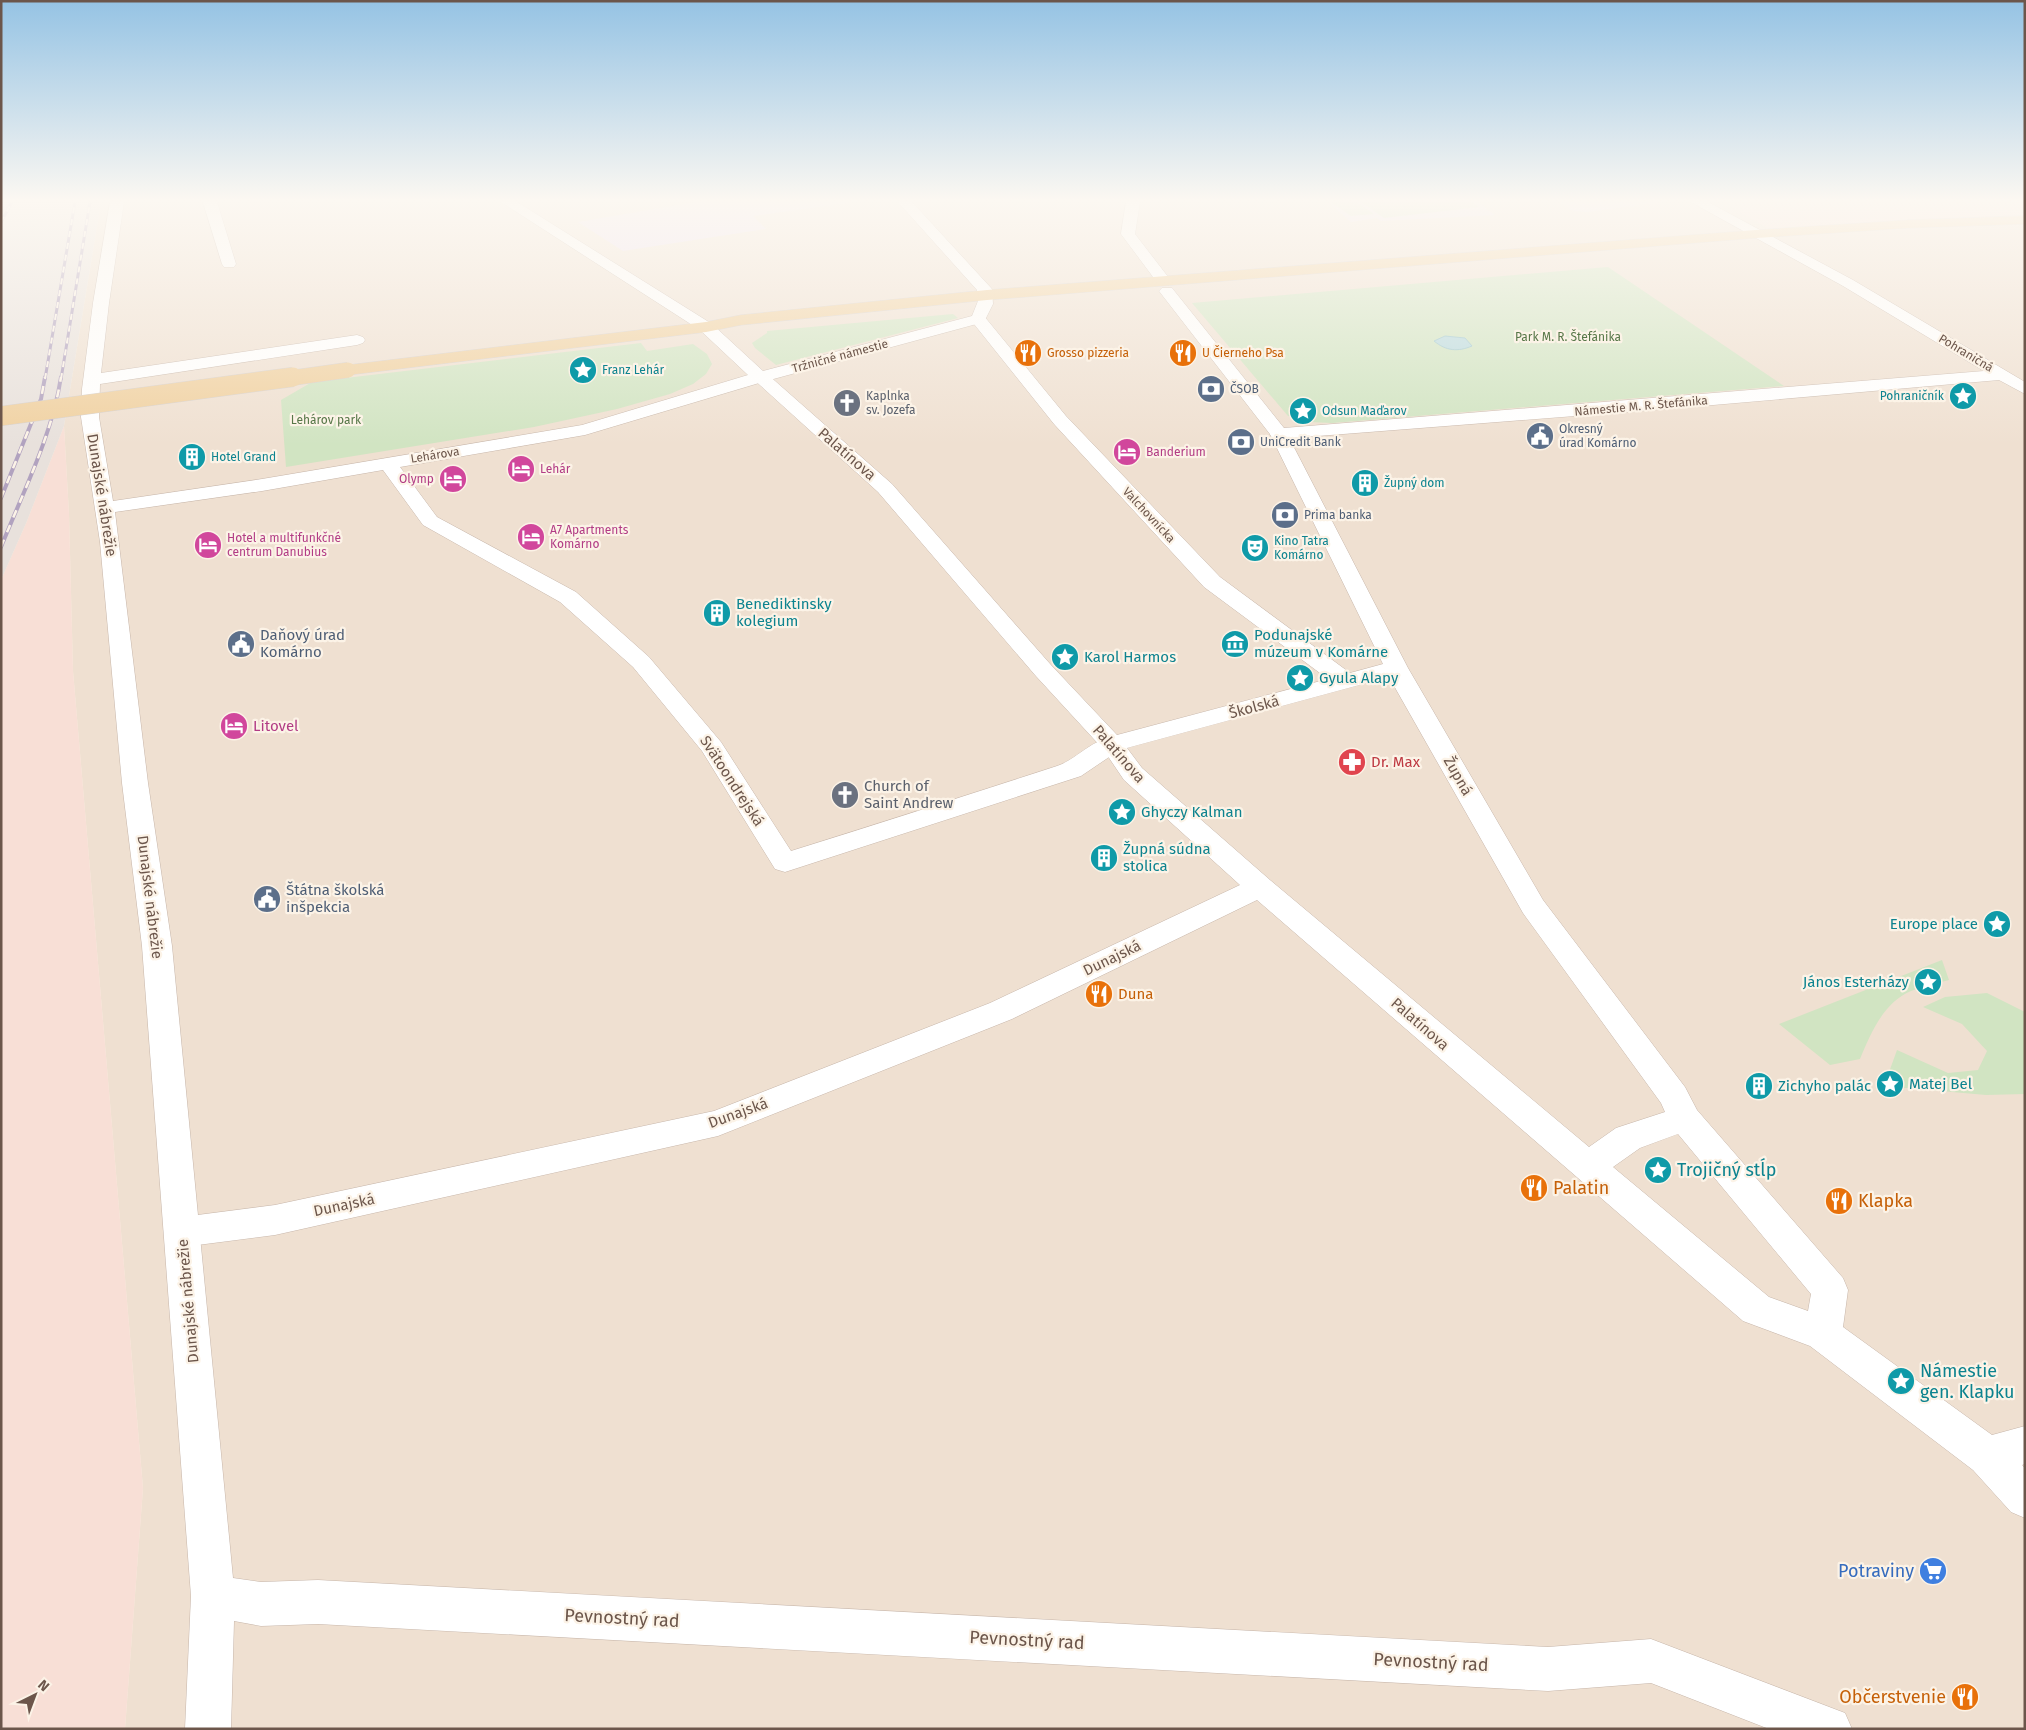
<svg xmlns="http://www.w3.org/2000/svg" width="2026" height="1730" viewBox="0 0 2026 1730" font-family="'Fira Sans',sans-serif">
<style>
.residential{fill:#efe0d1}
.commercial{fill:#f8dfd6}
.industrial{fill:#e8e1dc}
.education{fill:#ecdef4}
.green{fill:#d1e4c2}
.water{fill:#b9dadf;stroke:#a0c9cf}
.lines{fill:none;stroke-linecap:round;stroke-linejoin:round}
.pedestrian-casing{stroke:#c7b6aa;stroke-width:1}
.minor-casing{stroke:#c7b6aa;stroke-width:1}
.primary-casing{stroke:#d6d0cd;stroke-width:1}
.pedestrian{fill:#fff;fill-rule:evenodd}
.minor{fill:#fff;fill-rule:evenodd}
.primary{fill:#f0d1a1;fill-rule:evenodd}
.rail-far1-casing{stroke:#b1a2bf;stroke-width:3}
.rail-casing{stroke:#b1a2bf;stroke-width:4}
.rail-far1{stroke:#fcf3e7;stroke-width:2;stroke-dasharray:6;stroke-linecap:butt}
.rail{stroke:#fcf3e7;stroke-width:2.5;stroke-dasharray:8;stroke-linecap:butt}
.primary-bridge-far1-casing{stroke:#d6d0cd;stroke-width:16;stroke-linecap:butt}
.primary-bridge-casing{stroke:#d6d0cd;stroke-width:20;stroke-linecap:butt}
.primary-bridge-far1{stroke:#f0d1a1;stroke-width:15}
.primary-bridge{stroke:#f0d1a1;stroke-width:19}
.labels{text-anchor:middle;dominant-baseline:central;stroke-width:4.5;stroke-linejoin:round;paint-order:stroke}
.far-park-label{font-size:12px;fill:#577748;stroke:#fcf3e7}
.far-food-label{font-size:12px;fill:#c56008;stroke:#fcf3e7;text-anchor:start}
.far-street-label{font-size:12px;fill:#6c564b;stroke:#fcf3e7}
.far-culture-label{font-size:12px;fill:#0d838f;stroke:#fcf3e7;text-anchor:start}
.far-service-label{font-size:12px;fill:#4e5e75;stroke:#fcf3e7;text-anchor:start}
.far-worship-label{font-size:12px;fill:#5b616d;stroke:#fcf3e7;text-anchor:start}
.far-hotel-label{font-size:12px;fill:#b23c85;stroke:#fcf3e7;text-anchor:start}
.street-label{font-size:15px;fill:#6c564b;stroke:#fcf3e7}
.culture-label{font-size:15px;fill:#0d838f;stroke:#fcf3e7;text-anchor:start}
.service-label{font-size:15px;fill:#4e5e75;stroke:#fcf3e7;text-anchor:start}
.hotel-label{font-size:15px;fill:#b23c85;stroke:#fcf3e7;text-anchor:start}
.health-label{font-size:15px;fill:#be3a42;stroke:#fcf3e7;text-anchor:start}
.worship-label{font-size:15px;fill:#5b616d;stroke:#fcf3e7;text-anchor:start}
.food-label{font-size:15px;fill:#c56008;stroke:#fcf3e7;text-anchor:start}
.near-culture-label{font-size:18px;fill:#0d838f;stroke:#fcf3e7;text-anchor:start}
.near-food-label{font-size:18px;fill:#c56008;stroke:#fcf3e7;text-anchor:start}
.near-shop-label{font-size:18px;fill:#366cbe;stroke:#fcf3e7;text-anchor:end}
.near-street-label{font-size:18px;fill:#6c564b;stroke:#fcf3e7}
</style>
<rect width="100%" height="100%" fill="#f8efe1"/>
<path class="residential" d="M101,202H2025V1729H125L143,1488L73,671L69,514L64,426Z"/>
<path class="commercial" d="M1723,202H2025V220L1771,230Z
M64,426L69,514L73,671L143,1488L125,1729H1V580L27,521Z"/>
<path class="industrial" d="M1,202H101L64,426L27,521L1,580Z"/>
<path class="education" d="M696,202H854L753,216L766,229L623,251L578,222Z
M1328,202H1478L1495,215L1381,221L1377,218L1351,222Z
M1559,202H1660L1588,212L1573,211Z"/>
<path class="green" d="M1331,202H1357L1374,214L1351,216Z
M1361,202H1472L1479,207L1384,218Z
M1608,267L1784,386L1332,423L1309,422L1288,416L1192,303Z
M953,314L958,318L776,365L755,348L752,343L767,333V331Z
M641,343L647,351L693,344L707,354L712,364L706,374L693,384L670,394L617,409L534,427L286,467L281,400L312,382Z
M1942,960L1949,980C1937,983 1923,987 1911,991C1883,1003 1871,1033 1860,1059L1830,1065L1779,1024Z
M1987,993L2025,1012V1094L1986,1095L1884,1086L1897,1050L1948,1073L1978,1070L1987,1051L1962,1024L1923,1007L1945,997Z"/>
<path class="water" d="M1445,336L1465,338L1472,346C1458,352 1446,351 1434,341Z"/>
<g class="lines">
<defs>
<path id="pedestrian" d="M978,314L984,316L1066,416L1220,577L1350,673L1383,664L1270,434L1273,430L1279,429L1285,430L1408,668L1543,900L1685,1087L1697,1110L1843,1278L1848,1290L1843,1327L1992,1435L2025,1426V1464L2022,1465L2025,1468V1518L2011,1512L1973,1470L1810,1346L1743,1321L1257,900L1012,1019L718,1136L275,1235L182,1247L170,1243L164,1232L170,1221L182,1217L275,1205L714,1111L990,1003L1240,885L1124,780L1103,749L1035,675L878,492L751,377L754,373L760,372L766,373L892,484L1051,665L1117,735L1328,679L1204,587L1054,424L970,319L972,316ZM1389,677L1523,913L1661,1103L1665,1112L1616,1128L1589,1147L1270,880L1142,768L1127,748ZM1678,1134L1811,1294L1808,1311L1769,1297L1613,1167L1640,1148Z"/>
<path id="minor" d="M110,202H124L109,303L101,373L357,335L363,337L365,340L363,343L357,345L100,384L99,417L113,501L262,479L582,425L748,375L700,330L501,202H517L712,324L763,371L972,316L978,301L977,290L898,202H912L992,289L993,304L984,322L766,381L585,435L400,467L437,517L576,592L649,657L721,742L791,851C880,823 968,795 1057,766C1079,759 1096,733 1121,739L1124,744L1121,749L1081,776L785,872L775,869L702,751L633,667L560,602L423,525L383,470L262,491L115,512L148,783L172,946L233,1578L261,1582L318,1580L1548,1647L1651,1639L1845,1713L1852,1729H1769L1651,1683L1548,1691L318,1624L261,1626L234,1621L231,1729H185L191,1596L142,946L122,783L100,542L81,417L82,389L93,303Z
M203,202H217L236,264L234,267H224L222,264Z
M1126,202H1140L1135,234L1172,282L1169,285H1159L1121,234Z
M1691,202H1708L1853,280L2025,382V394L1999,380L1690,407L1279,439L1273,438L1159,291L1162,288H1172L1284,428L1984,371L1843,286Z"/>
<path id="primary" d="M2025,216V224L1908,228L1756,238L987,300L741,325L706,332L348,375L342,374L340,370L342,366L348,365L706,322L741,315L987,290L1756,230L1908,220Z"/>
</defs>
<use href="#pedestrian" class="pedestrian-casing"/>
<use href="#minor" class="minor-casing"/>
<use href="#primary" class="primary-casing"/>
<use href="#pedestrian" class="pedestrian"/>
<use href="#minor" class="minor"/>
<use href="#primary" class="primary"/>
<defs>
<path id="rail-far1" d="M1,222L12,202
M45,379L75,202
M61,379L90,202"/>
<path id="rail" d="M1,498L41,399L45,377
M1,547C23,492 52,436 61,377"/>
</defs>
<use href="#rail-far1" class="rail-far1-casing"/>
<use href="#rail" class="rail-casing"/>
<use href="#rail-far1" class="rail-far1"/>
<use href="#rail" class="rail"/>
<defs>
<path id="primary-bridge-far1" d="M284,379L348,370"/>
<path id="primary-bridge" d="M1,416L293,377"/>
</defs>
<use href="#primary-bridge-far1" class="primary-bridge-far1-casing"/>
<use href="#primary-bridge" class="primary-bridge-casing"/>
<use href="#primary-bridge-far1" class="primary-bridge-far1"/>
<use href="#primary-bridge" class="primary-bridge"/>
</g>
<linearGradient id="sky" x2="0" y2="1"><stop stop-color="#95c3e4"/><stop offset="0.45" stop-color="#fcf8f2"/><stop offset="1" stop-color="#fcf8f2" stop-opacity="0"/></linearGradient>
<rect width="2026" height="445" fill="url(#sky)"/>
<defs>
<symbol id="restaurant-disc" viewBox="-11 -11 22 22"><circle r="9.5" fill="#e8710a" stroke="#fcf3e7"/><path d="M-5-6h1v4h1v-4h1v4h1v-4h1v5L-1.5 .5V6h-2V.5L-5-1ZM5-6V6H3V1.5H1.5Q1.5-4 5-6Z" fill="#fff"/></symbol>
<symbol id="sight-disc" viewBox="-11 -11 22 22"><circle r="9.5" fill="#0f9aa8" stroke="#fcf3e7"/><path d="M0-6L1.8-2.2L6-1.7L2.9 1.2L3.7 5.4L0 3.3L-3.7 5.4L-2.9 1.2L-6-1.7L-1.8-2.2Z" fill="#fff"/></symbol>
<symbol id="bank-disc" viewBox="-11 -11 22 22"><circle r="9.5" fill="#5c6f8a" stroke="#fcf3e7"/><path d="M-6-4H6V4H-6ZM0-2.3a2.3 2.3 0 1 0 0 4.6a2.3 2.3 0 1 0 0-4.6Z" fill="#fff"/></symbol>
<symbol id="church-disc" viewBox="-11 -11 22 22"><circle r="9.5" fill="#6b7280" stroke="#fcf3e7"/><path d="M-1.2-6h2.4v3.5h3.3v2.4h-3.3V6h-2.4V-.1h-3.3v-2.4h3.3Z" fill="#fff"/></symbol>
<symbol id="civic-disc" viewBox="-11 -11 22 22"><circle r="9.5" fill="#5c6f8a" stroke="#fcf3e7"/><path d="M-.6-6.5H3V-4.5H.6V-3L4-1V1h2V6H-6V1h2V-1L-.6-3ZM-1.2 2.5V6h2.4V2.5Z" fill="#fff"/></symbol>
<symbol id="hotel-disc" viewBox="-11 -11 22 22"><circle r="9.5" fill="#d1479c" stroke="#fcf3e7"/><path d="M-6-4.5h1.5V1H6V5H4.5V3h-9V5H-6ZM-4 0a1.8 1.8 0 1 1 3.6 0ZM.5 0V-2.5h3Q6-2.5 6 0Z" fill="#fff"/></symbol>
<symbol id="building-disc" viewBox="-11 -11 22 22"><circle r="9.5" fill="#0f9aa8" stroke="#fcf3e7"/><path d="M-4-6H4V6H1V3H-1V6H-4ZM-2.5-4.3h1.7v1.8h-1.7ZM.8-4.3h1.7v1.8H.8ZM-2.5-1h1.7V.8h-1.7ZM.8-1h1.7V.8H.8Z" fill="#fff"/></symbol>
<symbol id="theatre-disc" viewBox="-11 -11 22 22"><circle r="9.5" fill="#0f9aa8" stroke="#fcf3e7"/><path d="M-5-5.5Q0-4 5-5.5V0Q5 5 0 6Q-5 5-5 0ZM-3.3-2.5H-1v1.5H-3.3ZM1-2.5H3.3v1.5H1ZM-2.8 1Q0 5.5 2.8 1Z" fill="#fff"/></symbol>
<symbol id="museum-disc" viewBox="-11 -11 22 22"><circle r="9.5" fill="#0f9aa8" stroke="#fcf3e7"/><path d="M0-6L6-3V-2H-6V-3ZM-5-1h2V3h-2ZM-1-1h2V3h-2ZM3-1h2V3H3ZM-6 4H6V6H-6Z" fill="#fff"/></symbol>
<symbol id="pharmacy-disc" viewBox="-11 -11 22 22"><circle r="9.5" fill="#e0444e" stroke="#fcf3e7"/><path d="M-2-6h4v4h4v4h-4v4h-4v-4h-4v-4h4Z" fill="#fff"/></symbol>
<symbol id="supermarket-disc" viewBox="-11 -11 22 22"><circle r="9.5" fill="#3f7fe0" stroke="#fcf3e7"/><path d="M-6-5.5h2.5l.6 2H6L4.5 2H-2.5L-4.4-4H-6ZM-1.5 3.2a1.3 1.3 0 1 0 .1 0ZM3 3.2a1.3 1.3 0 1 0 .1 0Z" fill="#fff"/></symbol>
</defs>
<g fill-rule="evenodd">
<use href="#restaurant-disc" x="1012" y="337" width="32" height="32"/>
<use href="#restaurant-disc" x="1167" y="337" width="32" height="32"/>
<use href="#sight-disc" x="567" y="354" width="32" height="32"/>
<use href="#bank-disc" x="1195" y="373" width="32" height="32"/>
<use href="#sight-disc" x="1947" y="380" width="32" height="32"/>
<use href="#church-disc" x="831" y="387" width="32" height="32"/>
<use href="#sight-disc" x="1287" y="395" width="32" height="32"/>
<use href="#civic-disc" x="1524" y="420" width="32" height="32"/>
<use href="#bank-disc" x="1225" y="426" width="32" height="32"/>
<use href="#hotel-disc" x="1111" y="436" width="32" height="32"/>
<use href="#building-disc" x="176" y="441" width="32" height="32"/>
<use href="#hotel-disc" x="505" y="453" width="32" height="32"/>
<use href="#hotel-disc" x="437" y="463" width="32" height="32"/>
<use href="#building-disc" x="1349" y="467" width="32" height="32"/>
<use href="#bank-disc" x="1269" y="499" width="32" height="32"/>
<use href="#hotel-disc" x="515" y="521" width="32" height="32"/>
<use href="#hotel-disc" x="192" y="529" width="32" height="32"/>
<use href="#theatre-disc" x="1239" y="532" width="32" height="32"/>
<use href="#building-disc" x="701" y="597" width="32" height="32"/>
<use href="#civic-disc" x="225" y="628" width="32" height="32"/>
<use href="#museum-disc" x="1219" y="628" width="32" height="32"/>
<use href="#sight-disc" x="1049" y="641" width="32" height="32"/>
<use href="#sight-disc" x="1284" y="662" width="32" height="32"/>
<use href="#hotel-disc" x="218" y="710" width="32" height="32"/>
<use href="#pharmacy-disc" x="1336" y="746" width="32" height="32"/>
<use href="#church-disc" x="829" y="779" width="32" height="32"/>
<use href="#sight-disc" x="1106" y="796" width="32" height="32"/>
<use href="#building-disc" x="1088" y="842" width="32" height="32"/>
<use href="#civic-disc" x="251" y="883" width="32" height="32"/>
<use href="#sight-disc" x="1981" y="908" width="32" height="32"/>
<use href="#sight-disc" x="1912" y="966" width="32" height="32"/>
<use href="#restaurant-disc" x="1083" y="978" width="32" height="32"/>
<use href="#sight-disc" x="1874" y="1068" width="32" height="32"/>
<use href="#building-disc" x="1743" y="1070" width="32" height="32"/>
<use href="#sight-disc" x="1642" y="1154" width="32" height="32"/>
<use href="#restaurant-disc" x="1518" y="1172" width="32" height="32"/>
<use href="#restaurant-disc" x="1823" y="1185" width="32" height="32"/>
<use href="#sight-disc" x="1885" y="1365" width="32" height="32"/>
<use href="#supermarket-disc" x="1917" y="1555" width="32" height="32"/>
<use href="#restaurant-disc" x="1949" y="1681" width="32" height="32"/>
</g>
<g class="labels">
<g class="far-park-label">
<text x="1568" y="337">Park M. R. Štefánika</text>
<text x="326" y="420">Lehárov park</text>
</g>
<g class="far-food-label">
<text x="1047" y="353">Grosso pizzeria</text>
<text x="1202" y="353">U Čierneho Psa</text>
</g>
<g class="far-street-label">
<text transform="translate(1966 353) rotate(31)">Pohraničná</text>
<text transform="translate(840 356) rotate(-15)">Tržničné námestie</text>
<text transform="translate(1641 406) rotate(-5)">Námestie M. R. Štefánika</text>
<text transform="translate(435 455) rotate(-9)">Lehárova</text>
<text transform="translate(1149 515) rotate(47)">Valchovnícka</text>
</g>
<g class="far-culture-label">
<text x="602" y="370">Franz Lehár</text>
<text x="1944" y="396" text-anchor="end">Pohraničník</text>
<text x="1322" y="411">Odsun Maďarov</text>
<text x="211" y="457">Hotel Grand</text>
<text x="1384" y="483">Župný dom</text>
<text x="1274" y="541">Kino Tatra<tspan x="1274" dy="14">Komárno</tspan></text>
</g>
<g class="far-service-label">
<text x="1230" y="389">ČSOB</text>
<text x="1559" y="429">Okresný<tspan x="1559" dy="14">úrad Komárno</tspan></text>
<text x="1260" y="442">UniCredit Bank</text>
<text x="1304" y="515">Prima banka</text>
</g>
<g class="far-worship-label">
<text x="866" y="396">Kaplnka<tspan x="866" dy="14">sv. Jozefa</tspan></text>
</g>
<g class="far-hotel-label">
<text x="1146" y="452">Banderium</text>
<text x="540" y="469">Lehár</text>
<text x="434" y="479" text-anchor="end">Olymp</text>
<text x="550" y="530">A7 Apartments<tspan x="550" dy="14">Komárno</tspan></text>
<text x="227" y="538">Hotel a multifunkčné<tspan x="227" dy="14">centrum Danubius</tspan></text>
</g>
<g class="street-label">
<text transform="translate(847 454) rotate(41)">Palatínova</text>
<text transform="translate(102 495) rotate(81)">Dunajské nábrežie</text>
<text transform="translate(1254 707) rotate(-15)">Školská</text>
<text transform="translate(1119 754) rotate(49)">Palatínova</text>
<text transform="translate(1458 776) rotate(60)">Župná</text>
<text transform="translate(732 781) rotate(57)">Svätoondrejská</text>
<text transform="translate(150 897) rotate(83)">Dunajské nábrežie</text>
<text transform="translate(1112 958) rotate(-26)">Dunajská</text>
<text transform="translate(1420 1024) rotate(41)">Palatínova</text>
<text transform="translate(738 1113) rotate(-20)">Dunajská</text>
<text transform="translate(344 1205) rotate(-12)">Dunajská</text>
<text transform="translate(188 1301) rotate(-95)">Dunajské nábrežie</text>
</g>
<g class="culture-label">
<text x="736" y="604">Benediktinsky<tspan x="736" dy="17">kolegium</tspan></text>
<text x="1254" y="635">Podunajské<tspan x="1254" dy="17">múzeum v Komárne</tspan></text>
<text x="1084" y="657">Karol Harmos</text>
<text x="1319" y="678">Gyula Alapy</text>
<text x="1141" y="812">Ghyczy Kalman</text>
<text x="1123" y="849">Župná súdna<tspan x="1123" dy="17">stolica</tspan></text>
<text x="1978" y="924" text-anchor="end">Europe place</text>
<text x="1909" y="982" text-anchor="end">János Esterházy</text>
<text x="1909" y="1084">Matej Bel</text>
<text x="1778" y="1086">Zichyho palác</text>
</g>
<g class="service-label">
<text x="260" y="635">Daňový úrad<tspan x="260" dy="17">Komárno</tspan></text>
<text x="286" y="890">Štátna školská<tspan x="286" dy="17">inšpekcia</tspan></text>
</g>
<g class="hotel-label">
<text x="253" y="726">Litovel</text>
</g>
<g class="health-label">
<text x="1371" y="762">Dr. Max</text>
</g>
<g class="worship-label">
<text x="864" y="786">Church of<tspan x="864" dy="17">Saint Andrew</tspan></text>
</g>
<g class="food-label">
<text x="1118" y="994">Duna</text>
</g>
<g class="near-culture-label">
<text x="1677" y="1170">Trojičný stĺp</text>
<text x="1920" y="1371">Námestie<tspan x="1920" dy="21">gen. Klapku</tspan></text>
</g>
<g class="near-food-label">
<text x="1553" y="1188">Palatin</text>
<text x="1858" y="1201">Klapka</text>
<text x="1946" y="1697" text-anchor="end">Občerstvenie</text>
</g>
<g class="near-shop-label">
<text x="1914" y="1571">Potraviny</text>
</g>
<g class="near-street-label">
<text transform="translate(622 1618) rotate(3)">Pevnostný rad</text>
<text transform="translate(1027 1640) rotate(3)">Pevnostný rad</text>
<text transform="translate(1431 1662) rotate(3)">Pevnostný rad</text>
</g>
</g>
<rect width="2026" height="1730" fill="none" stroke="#6c564b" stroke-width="5"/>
<g transform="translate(35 1695) rotate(42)" stroke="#fcf3e7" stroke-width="4" paint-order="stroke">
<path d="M0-4L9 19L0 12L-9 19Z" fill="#6c564b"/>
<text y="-8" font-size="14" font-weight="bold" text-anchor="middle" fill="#6c564b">N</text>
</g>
</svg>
